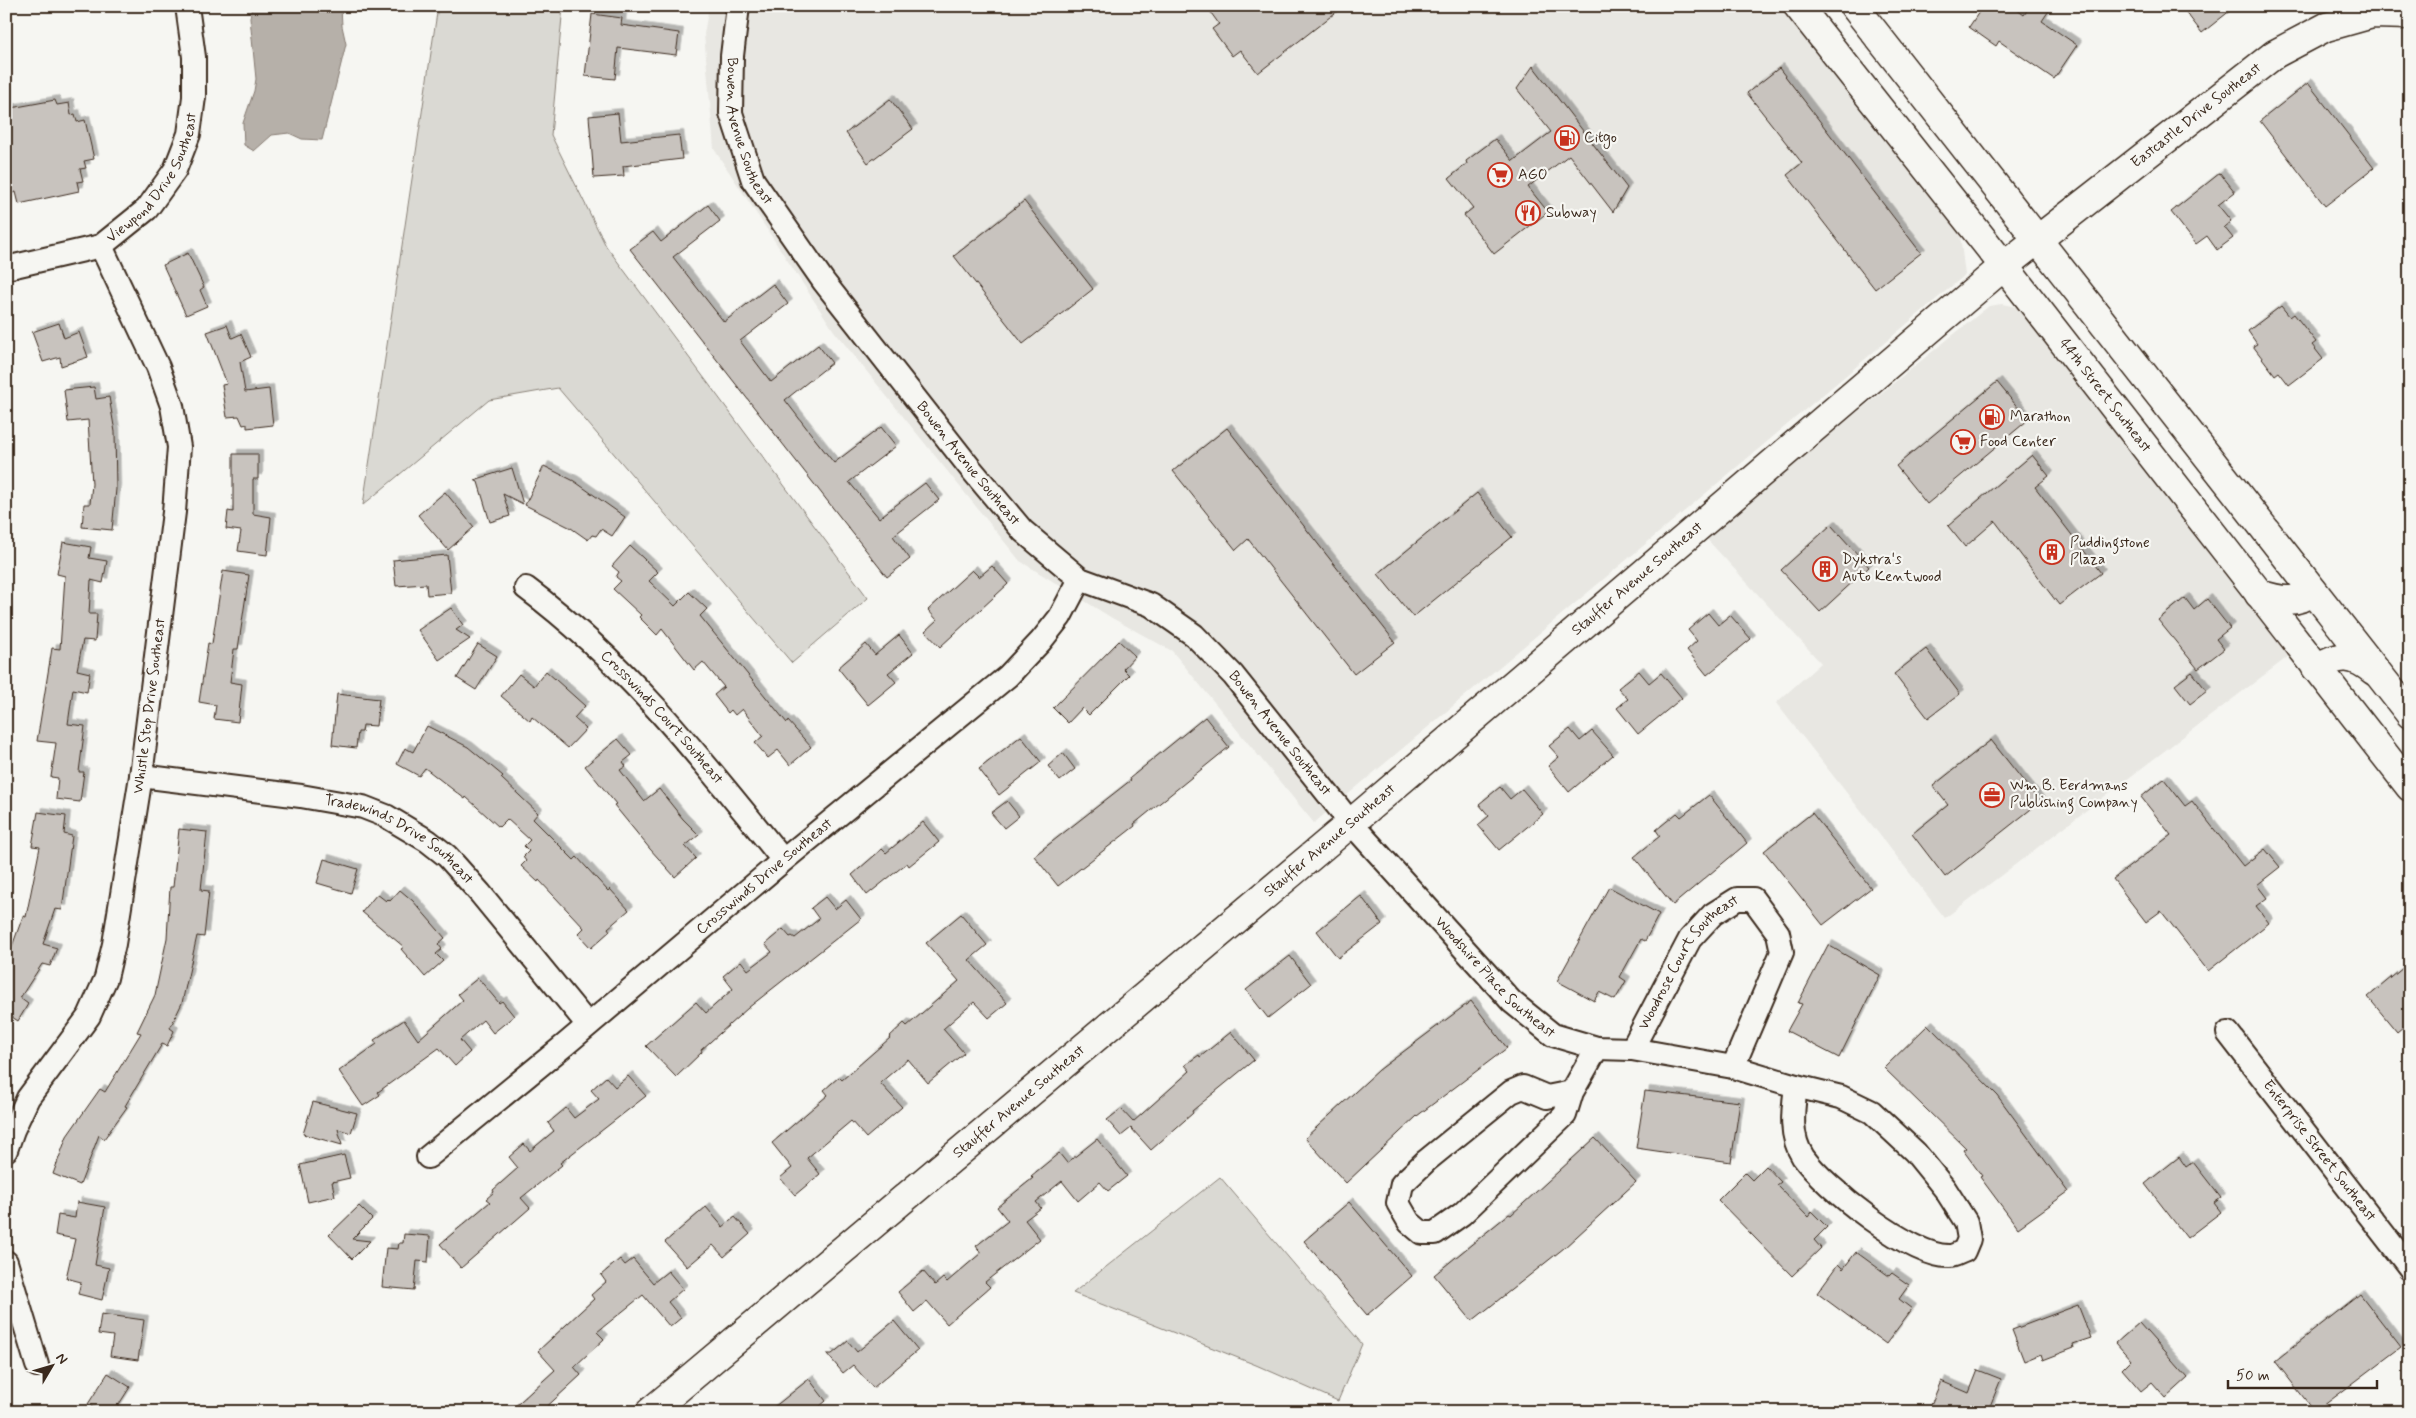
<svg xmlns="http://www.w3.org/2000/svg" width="2416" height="1418" viewBox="0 0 2416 1418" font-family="Mynerve,sans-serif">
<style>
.built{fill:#e8e7e2}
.green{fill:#dad9d3;stroke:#8a8278}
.water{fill:#b6b0a9;stroke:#857a71}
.building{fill:#c8c3be;stroke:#3b2a1e;filter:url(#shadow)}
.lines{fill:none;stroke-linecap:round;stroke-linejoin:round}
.street-casing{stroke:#3b2a1e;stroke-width:26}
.secondary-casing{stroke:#3b2a1e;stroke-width:31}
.primary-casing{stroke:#3b2a1e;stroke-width:31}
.street{stroke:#f6f6f2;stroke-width:22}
.secondary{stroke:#f6f6f2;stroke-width:28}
.primary{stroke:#f6f6f2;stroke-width:28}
.labels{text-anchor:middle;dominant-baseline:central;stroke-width:4.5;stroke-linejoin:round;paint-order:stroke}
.street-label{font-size:15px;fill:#3b2a1e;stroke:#f6f6f2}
.poi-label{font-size:15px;fill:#3b2a1e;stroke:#f6f6f2;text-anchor:start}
</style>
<defs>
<filter id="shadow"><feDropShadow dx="4.5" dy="-4.5" stdDeviation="0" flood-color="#0004"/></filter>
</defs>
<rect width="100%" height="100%" fill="#f6f6f2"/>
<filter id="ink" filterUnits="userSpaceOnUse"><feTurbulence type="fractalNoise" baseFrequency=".02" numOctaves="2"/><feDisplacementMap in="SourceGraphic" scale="10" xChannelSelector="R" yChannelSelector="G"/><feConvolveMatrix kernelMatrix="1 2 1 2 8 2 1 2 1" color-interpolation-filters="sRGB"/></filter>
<g filter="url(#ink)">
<path class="built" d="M709,6H1784L1959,227L1965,275L1314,823L1172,651L1112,618L1020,561L834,331L714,149L704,34Z
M2002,304L2017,307L2027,314L2293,653L1945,918L1776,703L1821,663L1704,536L1989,306Z"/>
<path class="green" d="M438,6H563L551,135L606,246L868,598L792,663L558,388L489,400L363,505Z
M1220,1177L1362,1344L1338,1401L1256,1365L1073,1293Z"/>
<path class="water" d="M252,6H341L342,26L346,44L322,140L302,139L289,133L272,135L254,151L244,145L243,123L254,91L256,79L250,18Z"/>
<path class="building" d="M1206,6H1344L1258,73L1240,50L1232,56L1212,29L1219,24Z
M1983,6H2012L2024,15L2030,6H2052L2042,21L2077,45L2054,79L1999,41L1996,46L1969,27Z
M2181,6H2236L2202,33Z
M592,14L622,18L621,25L679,33L676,55L618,48L615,79L585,76Z
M1533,66L1627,188L1613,212L1569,155L1528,187L1548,212L1494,254L1464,215L1473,208L1449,178L1467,164L1466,161L1495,139L1513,161L1551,132L1517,89Z
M1779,68L1921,253L1875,289L1787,175L1802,163L1747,93Z
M2308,83L2374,168L2325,206L2260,121Z
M890,99L913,129L868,163L846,133Z
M55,100L57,105L69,103L71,115L75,114L77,122L85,120L94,159L84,161L86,168L80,169L83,181L77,182L79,191L19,204L16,192L6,195V109Z
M618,113L621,141L679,135L682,159L623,166L624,176L594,178L589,116Z
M2220,173L2235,192L2218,205L2231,221L2224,227L2233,238L2217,250L2207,236L2196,244L2171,212Z
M1024,201L1093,289L1023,344L954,256Z
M708,205L720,221L673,257L724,322L773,284L788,304L740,341L771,382L818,345L832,363L785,400L815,439L834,463L881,427L896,446L849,482L879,518L925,483L939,500L893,536L910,559L887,577L630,249L653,232L661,242Z
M188,253L204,287L200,290L207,306L186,315L163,265Z
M2281,306L2290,317L2294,314L2316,342L2312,345L2323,359L2289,385L2279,372L2275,375L2253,346L2257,344L2248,331Z
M59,323L64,338L79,332L88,357L61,366L60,357L43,362L32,332Z
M227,325L232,338L241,334L251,357L240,362L245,392L269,389L273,425L247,428V424L243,425L239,416L227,417L222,385L227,384L207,332Z
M1997,382L2028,420L1927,504L1896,466Z
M94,387L96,399L109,397L115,432L116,489L112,530L82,527L84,504H90L92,484L88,420L68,422L64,390Z
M1227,428L1395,642L1354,674L1248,539L1236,550L1173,471Z
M233,454H258V479H253V514L271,517L267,555L238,551L241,531L226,529L228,511L233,512Z
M2032,455L2049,476L2035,487L2101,573L2059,605L1995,521L1965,547L1948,526Z
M544,466L574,481L625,517L612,536L601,529L596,536L592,535L588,540L571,528L525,505Z
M512,468L523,504L503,494L510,516L490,522L478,482L474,480Z
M445,492L474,527L448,550L418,515Z
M1477,493L1512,537L1413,617L1378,574Z
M1831,525L1869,567L1820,612L1781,570Z
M63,542L91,547L89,558L107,561L103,583L91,580L89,614H97L95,641L83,640L77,670L90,673L87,692L73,689L68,724L85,726L79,772H84L80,802L56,799L58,778L51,777L56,743L37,741L52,648L60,649L65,576L57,574Z
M630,546L658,572L649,581L675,606L689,592L707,609L700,616L787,723L788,721L811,747L790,765L778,750L768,758L755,743L763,736L742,709L735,715L731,710L728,713L714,695L724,687L703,662L694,670L662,629L657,635L639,617L641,615L613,589L621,581L616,577L619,572L612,566Z
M447,555L451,593L427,595L426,584L396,586L393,560Z
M992,566L1008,584L940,647L925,631L937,620L928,610L972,570L979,577Z
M223,571L249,575L238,649H234L230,682L242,684L238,722L214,719L216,705L199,702L208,643L212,644Z
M2185,598L2194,610L2207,599L2230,628L2216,639L2224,649L2198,669L2158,620Z
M451,608L463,625L456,630L470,639L439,660L418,630Z
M1708,613L1718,625L1730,615L1751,639L1707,675L1687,650L1697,641L1688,630Z
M899,635L913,653L888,673L896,682L868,705L838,668L866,644L875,655Z
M1119,641L1135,656L1123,669L1129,675L1089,715L1082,708L1068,723L1053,708Z
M478,644L497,656L476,690L457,678Z
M1926,649L1960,694L1928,718L1894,674Z
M546,671L585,706L574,718L586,729L568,748L532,717L530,721L501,696L519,674L534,686Z
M1639,671L1649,683L1661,673L1682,698L1638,734L1617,708L1628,699L1618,688Z
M2192,672L2207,691L2190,704L2175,685Z
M337,694L379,699L376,726L363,725L362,732H358L356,748L332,745Z
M1205,717L1229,747L1134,824L1135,826L1058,886L1034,856L1131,780L1130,778Z
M427,726L468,747L503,776L501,778L538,813L533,819L574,860L577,857L608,891L610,889L629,910L608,928L610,931L591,948L578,934L584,928L539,880L538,882L521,866L526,861L523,857L529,851L524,846L530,840L507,819L499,827L466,797L465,799L425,768L419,776L397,764L405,748L413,752Z
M1570,729L1580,741L1592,731L1613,755L1569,792L1548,766L1559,757L1549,746Z
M1021,736L1041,762L999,795L979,769Z
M618,739L632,755L623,762L626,766L620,770L644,801L659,789L683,819L699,835L685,846L696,858L675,877L650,849L614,805L616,804L585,766Z
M1991,740L2040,802L1945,877L1912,834L1948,805L1933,786Z
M1063,753L1075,769L1060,781L1048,766Z
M2164,779L2185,806L2192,801L2243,866L2265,849L2280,867L2257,885L2267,898L2256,906L2269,923L2208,971L2161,911L2146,922L2113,879L2171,835L2141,797Z
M1500,787L1510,799L1522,789L1543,814L1499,850L1478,825L1489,816L1479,804Z
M1709,795L1747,843L1673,905L1634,857L1660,836L1656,830L1677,813L1681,817Z
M1007,801L1019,816L1004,828L991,813Z
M38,812L66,816L64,834L72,836L62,910L55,909L43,944L57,948L50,966L42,964L20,998L28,1004L18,1021L9,1015L6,1019V963L23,916L26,917L40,847L32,846Z
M1812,813L1871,888L1823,925L1764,851Z
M923,822L939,842L909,866L907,863L867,895L852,875L882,849L886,853Z
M179,829L207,832L201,890L209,891L204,937L197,936L182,1003L170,1028L174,1031L167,1046L162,1044L125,1106L127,1107L104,1139L99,1135L80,1185L53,1174L67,1136L100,1089L105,1092L141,1033L137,1032L155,995L167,938L170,887H173Z
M324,859L358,869L351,893L317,883Z
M1609,887L1659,914L1645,941L1641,939L1620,977L1626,981L1615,1000L1599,992L1594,1001L1557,981Z
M400,890L413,901L445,938L438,944L442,949L436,954L443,961L425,977L401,949L404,947L362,912L377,894L386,901L388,899L390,901Z
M1361,896L1382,924L1338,958L1317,931Z
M825,897L835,909L846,900L861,919L748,1008L701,1050L702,1052L676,1077L646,1046L696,1002L706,1013L733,989L723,976L741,961L748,970L772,952L765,944L783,929L790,937L792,936L795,938L819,919L811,908Z
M961,914L987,945L969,960L1007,1003L989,1018L974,1002L943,1029L964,1053L928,1083L908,1059L880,1083L902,1107L866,1138L851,1121L807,1158L820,1174L795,1195L780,1178L792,1168L772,1143L828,1095L824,1090L839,1077L842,1080L890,1038L889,1037L904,1023L907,1026L959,981L926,943Z
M1828,945L1880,975L1839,1058L1787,1031L1802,1004L1798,1003Z
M1290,956L1311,984L1268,1018L1246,990Z
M2410,962V1021L2397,1032L2368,997Z
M478,978L499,1003L502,1001L514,1016L493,1033L483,1020L460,1040L470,1052L455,1066L439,1048L378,1092L380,1095L363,1106L339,1071L377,1044L374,1040L404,1020L418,1040L463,1000L458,994Z
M1471,1001L1507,1048L1417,1116L1346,1183L1305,1138L1379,1070Z
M1928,1025L1997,1095L2068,1192L2018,1228L1980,1177L1982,1176L1963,1150L1966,1148L1884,1068Z
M1231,1032L1254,1060L1192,1111L1193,1113L1151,1150L1131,1128L1121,1136L1107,1120L1121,1109L1133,1122L1190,1071L1185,1065L1199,1055L1200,1057Z
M628,1076L646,1096L560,1163L562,1165L521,1198L530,1208L461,1268L440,1244L490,1202L486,1199L494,1192L493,1190L518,1168L509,1157L524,1144L530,1151L554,1131L548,1123L566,1108L574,1118L599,1099L591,1090L606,1077L615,1087Z
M1645,1091L1740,1102L1731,1162L1636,1148Z
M313,1102L357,1113L351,1133L338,1129L342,1145L303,1134Z
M1595,1138L1636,1182L1564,1248L1472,1321L1434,1275L1509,1214L1511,1215Z
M1097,1139L1127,1176L1108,1191L1100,1182L1078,1201L1062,1181L1036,1202L1041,1208L1025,1220L1040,1239L985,1282L990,1287L947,1324L927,1301L914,1312L898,1292L923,1271L935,1285L943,1278L947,1282L981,1253L976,1246L1008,1221L997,1207L1033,1178L1031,1176L1059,1153L1067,1163Z
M344,1155L350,1178L332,1182L335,1196L308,1202L300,1165Z
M2179,1157L2186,1167L2193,1162L2221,1198L2214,1203L2221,1212L2187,1238L2145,1184Z
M1766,1166L1781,1182L1777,1185L1808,1217L1812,1212L1827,1227L1814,1240L1821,1248L1792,1276L1718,1200L1745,1173L1752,1180Z
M77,1202L105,1207L95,1265L109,1268L102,1300L78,1294L81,1282L66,1278L75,1239L55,1235L58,1215L75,1218Z
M1349,1202L1412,1276L1367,1315L1304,1241Z
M359,1206L372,1219L352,1239L370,1241L352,1259L329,1235Z
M706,1207L723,1227L735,1217L750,1234L724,1257L713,1245L687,1267L665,1242Z
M404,1234L430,1236L428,1262L417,1261L414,1290L382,1287L386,1248L398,1249L399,1243H403Z
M1856,1252L1889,1276L1892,1273L1909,1285L1899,1299L1912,1309L1886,1344L1817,1293L1838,1264L1843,1269Z
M620,1259L625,1265L633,1259L653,1283L668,1271L683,1289L668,1302L681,1318L670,1327L643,1295L597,1332L604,1339L574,1367L581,1375L541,1412H509L555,1370L538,1351L594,1299L591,1295L606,1282L601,1275Z
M2360,1294L2401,1347L2315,1412L2275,1361Z
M2078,1305L2091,1338L2073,1344L2074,1348L2043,1360L2041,1354L2024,1361L2012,1330Z
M101,1314L144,1320L138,1360L110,1356L113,1336L98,1334Z
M894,1321L918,1350L873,1388L853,1365L843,1373L827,1354H832L848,1341L857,1352Z
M2139,1323L2188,1378L2166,1398L2152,1382L2141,1391L2122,1369L2131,1360L2116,1343Z
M1978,1370L2001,1379L1988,1411L1972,1404L1969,1412H1928L1941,1381L1969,1393Z
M108,1373L130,1387L114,1412H100L88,1404Z
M809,1379L826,1401L813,1412H768Z"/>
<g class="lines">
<defs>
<g id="street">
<path id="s1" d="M738,6L732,56L731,113L753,180L824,282L971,469L1023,531L1080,579L1151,605L1194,635L1233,675L1351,823L1512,1002L1553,1035L1597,1048L1632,1049L1733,1067L1796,1086"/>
<path id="s2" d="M6,268L101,246L147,209L175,170L189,134L194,97V57L187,6"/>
<path id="s3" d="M526,588C627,663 704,762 783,860"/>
<path id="s4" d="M141,776L301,796L363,807L386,816L428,841L447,856L480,893L588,1025"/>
<path id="s5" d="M2228,1033L2410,1268"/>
<path id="s6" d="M1632,1049L1690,939L1713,914L1737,899H1753L1778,933L1782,952L1733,1067"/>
<path d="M1796,1086L1841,1097L1872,1112L1915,1152L1945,1189L1966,1222L1969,1239L1964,1251C1960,1252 1954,1256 1950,1256C1912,1258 1824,1187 1803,1157C1789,1135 1793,1110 1796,1086Z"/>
<path d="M1572,1092L1547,1097L1523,1087L1511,1092L1426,1161L1402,1184L1398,1203L1409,1222L1422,1233H1435L1462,1214L1565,1115L1572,1092L1597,1048"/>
<path id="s7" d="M6,1150L13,1130L28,1098L89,1016L106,978L114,944L141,776L174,512L179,447L172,406L158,367L101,246"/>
<path id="s8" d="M428,1157L566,1044L786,858L1008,676L1041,641L1060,617L1080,579"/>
<path d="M6,1262L37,1365"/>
</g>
<g id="secondary">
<path id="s9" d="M650,1412L1351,823L2004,266L2275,54L2326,27L2372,14L2410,15"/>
</g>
<g id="primary">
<path id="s10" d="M1798,6L2004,266L2410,787"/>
<path d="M1854,6L2410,714"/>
<path d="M2259,594C2278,600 2297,605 2313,591"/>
<path d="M2316,668C2340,654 2352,653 2374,671"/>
</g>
</defs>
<use href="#street" class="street-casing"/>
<use href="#secondary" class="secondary-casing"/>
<use href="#primary" class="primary-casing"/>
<use href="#street" class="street"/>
<use href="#secondary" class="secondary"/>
<use href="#primary" class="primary"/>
</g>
</g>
<defs>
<symbol id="fuel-ring" viewBox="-11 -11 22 22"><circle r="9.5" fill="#f6f6f2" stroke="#c8321e" stroke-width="1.5"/><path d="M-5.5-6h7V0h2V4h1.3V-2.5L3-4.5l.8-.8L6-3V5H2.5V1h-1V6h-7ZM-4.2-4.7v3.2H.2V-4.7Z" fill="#c8321e"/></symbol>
<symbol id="supermarket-ring" viewBox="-11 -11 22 22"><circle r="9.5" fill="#f6f6f2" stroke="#c8321e" stroke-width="1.5"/><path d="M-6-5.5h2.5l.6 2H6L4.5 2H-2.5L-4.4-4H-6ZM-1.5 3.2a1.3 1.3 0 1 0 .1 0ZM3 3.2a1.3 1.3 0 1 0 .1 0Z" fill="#c8321e"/></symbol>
<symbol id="restaurant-ring" viewBox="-11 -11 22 22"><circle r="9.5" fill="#f6f6f2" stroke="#c8321e" stroke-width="1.5"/><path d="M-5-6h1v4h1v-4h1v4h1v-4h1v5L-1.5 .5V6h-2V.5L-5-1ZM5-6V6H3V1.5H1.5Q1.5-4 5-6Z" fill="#c8321e"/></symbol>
<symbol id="building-ring" viewBox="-11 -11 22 22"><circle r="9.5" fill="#f6f6f2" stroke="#c8321e" stroke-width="1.5"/><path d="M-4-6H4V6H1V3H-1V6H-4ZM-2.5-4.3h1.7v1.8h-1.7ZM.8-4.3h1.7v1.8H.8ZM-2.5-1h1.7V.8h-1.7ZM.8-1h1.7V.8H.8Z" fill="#c8321e"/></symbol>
<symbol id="office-ring" viewBox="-11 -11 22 22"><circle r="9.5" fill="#f6f6f2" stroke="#c8321e" stroke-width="1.5"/><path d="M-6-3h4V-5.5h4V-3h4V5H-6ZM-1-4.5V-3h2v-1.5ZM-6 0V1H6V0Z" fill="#c8321e"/></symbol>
</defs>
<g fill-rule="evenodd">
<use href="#fuel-ring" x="1553" y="124" width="28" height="28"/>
<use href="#supermarket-ring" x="1486" y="161" width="28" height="28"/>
<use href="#restaurant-ring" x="1514" y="199" width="28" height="28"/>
<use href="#fuel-ring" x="1978" y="403" width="28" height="28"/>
<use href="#supermarket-ring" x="1949" y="428" width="28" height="28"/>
<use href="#building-ring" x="2038" y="538" width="28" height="28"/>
<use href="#building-ring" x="1811" y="555" width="28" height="28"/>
<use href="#office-ring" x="1978" y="781" width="28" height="28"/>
</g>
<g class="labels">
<g class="street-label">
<text stroke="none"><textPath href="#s9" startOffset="2018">Eastcastle Drive Southeast</textPath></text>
<text stroke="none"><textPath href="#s1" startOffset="129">Bowen Avenue Southeast</textPath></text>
<text stroke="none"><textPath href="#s2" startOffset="186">Viewpond Drive Southeast</textPath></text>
<text stroke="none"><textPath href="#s10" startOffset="496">44th Street Southeast</textPath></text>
<text stroke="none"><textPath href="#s1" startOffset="534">Bowen Avenue Southeast</textPath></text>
<text stroke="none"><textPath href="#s9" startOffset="1292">Stauffer Avenue Southeast</textPath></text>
<text stroke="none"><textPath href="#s7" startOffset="476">Whistle Stop Drive Southeast</textPath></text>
<text stroke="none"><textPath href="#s3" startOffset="188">Crosswinds Court Southeast</textPath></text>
<text stroke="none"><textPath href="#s1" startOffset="954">Bowen Avenue Southeast</textPath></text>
<text stroke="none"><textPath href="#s9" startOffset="888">Stauffer Avenue Southeast</textPath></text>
<text stroke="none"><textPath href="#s4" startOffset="271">Tradewinds Drive Southeast</textPath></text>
<text stroke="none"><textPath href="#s8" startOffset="438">Crosswinds Drive Southeast</textPath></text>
<text stroke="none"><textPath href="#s6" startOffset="105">Woodrose Court Southeast</textPath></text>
<text stroke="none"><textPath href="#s1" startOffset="1280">Woodshire Place Southeast</textPath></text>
<text stroke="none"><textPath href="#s9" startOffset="482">Stauffer Avenue Southeast</textPath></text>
<text stroke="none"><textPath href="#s5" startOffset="149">Enterprise Street Southeast</textPath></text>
</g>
<g class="poi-label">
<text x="1584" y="138">Citgo</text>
<text x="1518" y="175">AGO</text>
<text x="1546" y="213">Subway</text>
<text x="2010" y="417">Marathon</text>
<text x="1980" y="442">Food Center</text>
<text x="2070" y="543">Puddingstone<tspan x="2070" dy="17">Plaza</tspan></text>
<text x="1842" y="560">Dykstra's<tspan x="1842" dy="17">Auto Kentwood</tspan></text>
<text x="2010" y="786">Wm B. Eerdmans<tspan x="2010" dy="17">Publishing Company</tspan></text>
</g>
</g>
<rect width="2416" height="1418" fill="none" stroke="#f6f6f2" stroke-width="25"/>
<rect x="12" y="12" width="2391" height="1393" fill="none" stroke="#3b2a1e" stroke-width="2" filter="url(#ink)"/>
<g transform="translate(52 1366) rotate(52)" stroke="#f6f6f2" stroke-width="4" paint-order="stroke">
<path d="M0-4L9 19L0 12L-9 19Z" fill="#3b2a1e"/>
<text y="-8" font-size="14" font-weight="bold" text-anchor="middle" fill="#3b2a1e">N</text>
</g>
<path d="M2228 1380v8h149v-8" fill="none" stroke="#3b2a1e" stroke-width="2.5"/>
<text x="2236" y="1380" font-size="15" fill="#3b2a1e" stroke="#f6f6f2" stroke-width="4" paint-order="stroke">50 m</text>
</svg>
